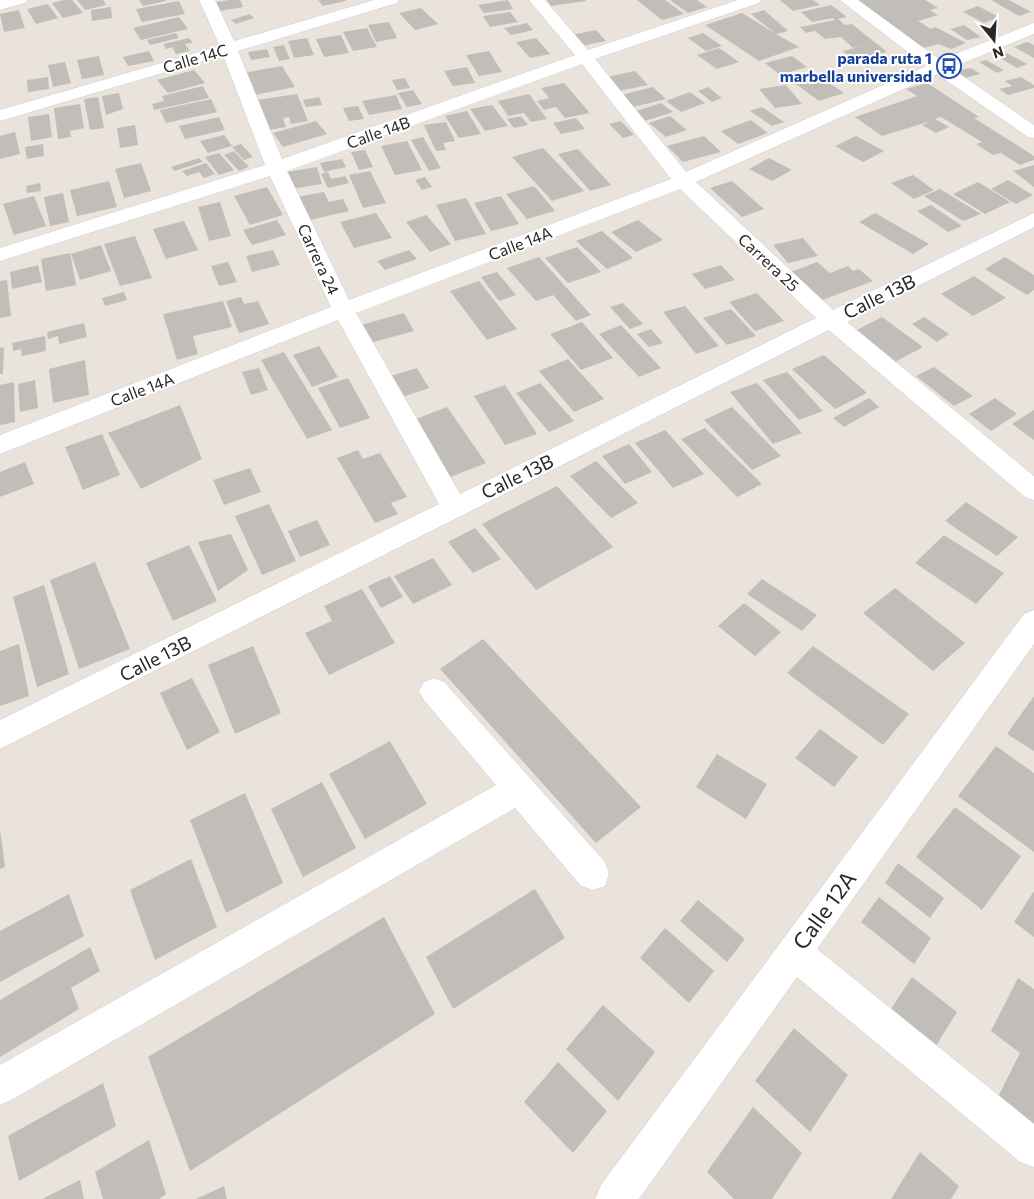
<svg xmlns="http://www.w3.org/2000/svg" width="1034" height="1199" viewBox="0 0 1034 1199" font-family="Commissioner,sans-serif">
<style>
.building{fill:#c1bdb8}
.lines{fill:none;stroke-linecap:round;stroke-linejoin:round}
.street-casing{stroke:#cacdd8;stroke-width:1}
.street{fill:#fff;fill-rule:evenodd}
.labels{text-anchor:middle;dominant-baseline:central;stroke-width:4;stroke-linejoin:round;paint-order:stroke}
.far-transit-label{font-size:16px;font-weight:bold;fill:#164399;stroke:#fff;text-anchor:end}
.far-street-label{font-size:16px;fill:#282828;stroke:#fff}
.street-label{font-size:19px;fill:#282828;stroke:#fff}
.near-street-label{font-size:22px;fill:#282828;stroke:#fff}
</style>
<rect width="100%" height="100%" fill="#e9e3db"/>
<path class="building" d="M64,0H72L83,13L63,18L52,3Z
M77,0H103L106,5L85,10Z
M139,0H166V1L143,6Z
M229,0H240L243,7L220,11L216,2Z
M318,0H346V1L323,6Z
M508,0L513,9L484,13L478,5Z
M547,0H585L586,1L551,6Z
M637,0H665L684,14L662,20Z
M670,0H697L707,7L688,13Z
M780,0H813L820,5L793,11Z
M852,0H925L938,8L930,10L938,15L918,21L931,29L935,27L966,43L951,49L938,44L920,49Z
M991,0H1009L1031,12L1019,16Z
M179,1L185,14L142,22L136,9Z
M48,4L58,18L36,24L27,9Z
M831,5L847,17L838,19L845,25L852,24L887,52L855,61L843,51L863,46L853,48L841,37L825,39L815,31L806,33L800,27L835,20L833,18L812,22L801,12Z
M978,6L999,17L984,23L963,12Z
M111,7L112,18L92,21L91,10Z
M421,8L438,24L415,30L399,13Z
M19,10L25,28L4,32L0,14Z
M764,10L788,31L776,34L751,14Z
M510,12L518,22L490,27L483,16Z
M742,13L776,34L799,47L759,61L705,25Z
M250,14L254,18L236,24L231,20Z
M179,17L188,29L141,40L133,28Z
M389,22L397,38L376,42L368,25Z
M527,23L533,30L511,35L504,28Z
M964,25L981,37L967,40L950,29Z
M367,28L377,47L353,51L343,32Z
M596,30L606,41L581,46L571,35Z
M176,33L179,38L150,45L147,40Z
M703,33L722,46L706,51L688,38Z
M341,35L349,53L324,57L316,39Z
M189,38L193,43L185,44L190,51L176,54L172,47L166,49L163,44Z
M307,38L314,55L294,58L288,41Z
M536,38L550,54L530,58L516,42Z
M1027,42L1034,45V58L1014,47Z
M284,45L290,59L279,61L273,47Z
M719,48L739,62L717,69L697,55Z
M267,49L270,57L251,60L248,52Z
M149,51L154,61L128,66L123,57Z
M489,51L502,72L479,76L466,55Z
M1007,53L1027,64L1017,68L997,56Z
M99,56L104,75L82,79L77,60Z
M792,56L807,67L780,75L765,63Z
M986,60L1004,70L997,73L979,62Z
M65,62L71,83L53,87L48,65Z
M282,66L295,87L255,95L251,84L256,83L247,84L243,73Z
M467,67L475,83L453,86L444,71Z
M971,68L980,74L965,78L956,71Z
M194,70L205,83L168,93L157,80Z
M635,71L648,85L614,92L602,78Z
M816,74L844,93L819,101L793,82Z
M48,77L49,89L28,92L27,80Z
M1021,77L1034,85V88L1008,95L999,89L1012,86L1005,81Z
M405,78L410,88L397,90L392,80Z
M564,83L590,113L565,118L556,107L544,110L537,101L549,98L541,88Z
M927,83L979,117L974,118L1034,156V160L1020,165L1001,153L993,155L976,144L982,142L941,117L935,119L949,127L936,133L922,125L931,121L882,136L855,117L917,96L906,89Z
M786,85L802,104L775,108L759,89Z
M203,86L209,98L154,110L152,104L164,101L162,96Z
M653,87L666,99L629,108L617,96Z
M708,87L722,98L712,102L698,91Z
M413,90L422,104L407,107L398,93Z
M690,92L705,103L681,112L666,101Z
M119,93L123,109L106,115L102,96Z
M297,94L308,121L291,124L289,117L283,118L286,127L268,130L257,100Z
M529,94L547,119L531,122L524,113L508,116L498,101Z
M396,95L402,109L369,115L362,101Z
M98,97L104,128L90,130L84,99Z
M319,97L322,105L306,107L303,100Z
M211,99L217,112L166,123L160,110Z
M661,103L673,112L645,121L633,112Z
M80,104L84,128L70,131L71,137L58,139L54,108Z
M492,105L508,126L485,131L470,109Z
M358,106L364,119L349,121L343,108Z
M762,107L784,122L772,126L750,111Z
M467,111L481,134L459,138L445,116Z
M49,114L52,137L31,141L28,117Z
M521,116L528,125L514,128L507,119Z
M670,116L687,130L666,137L649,123Z
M219,117L225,130L185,139L179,126Z
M576,118L585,129L561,134L553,123Z
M751,120L768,133L738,144L721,131Z
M316,121L327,134L283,147L273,133Z
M621,121L634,135L623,138L609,124Z
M446,122L455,141L443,143L446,150L436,151L424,125Z
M135,125L138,145L120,148L117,128Z
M15,132L20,154L0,159V136Z
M224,135L232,146L208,153L200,141Z
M704,136L721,152L683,162L667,146Z
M856,136L884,151L863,162L835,146Z
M423,137L441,168L429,171L411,140Z
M407,141L422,170L395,175L381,146Z
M43,144L44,156L27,159L25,147Z
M241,144L253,157L244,160L232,147Z
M543,148L584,191L552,201L512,157Z
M578,149L611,185L590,191L558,154Z
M365,150L373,167L359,170L351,152Z
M234,151L249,167L239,171L224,155Z
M219,153L234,170L219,175L205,157Z
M199,158L203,162L174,171L171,167Z
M769,158L792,170L772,181L749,169Z
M342,159L346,167L324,172L320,163Z
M141,163L151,191L124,198L115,169Z
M206,163L215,174L204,178L199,172L187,176L182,171Z
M1034,165V187L1013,171Z
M317,167L322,184L291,189L287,172Z
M370,171L386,203L363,208L349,175Z
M328,172L331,179L345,176L349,183L328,188L321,174Z
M913,175L934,190L914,199L891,183Z
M425,177L432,187L422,190L415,180Z
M1008,180L1033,195L1016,204L991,189Z
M109,181L117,207L77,216L70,190Z
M732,181L764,209L742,217L710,188Z
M978,182L1010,202L985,214L953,194Z
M40,183L41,191L27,193L26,186Z
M534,186L555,211L527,219L506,194Z
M267,187L283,215L250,225L234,196Z
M940,189L981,214L963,221L924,196Z
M324,192L329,202L343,199L349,211L310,220L297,197Z
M63,193L69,222L50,226L44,197Z
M34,196L46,226L14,235L3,204Z
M501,196L519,224L491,231L474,203Z
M466,198L486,234L455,241L436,205Z
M220,202L231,236L209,241L198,207Z
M931,205L962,226L948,232L917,211Z
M376,213L392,238L354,248L340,222Z
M875,213L929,244L913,254L859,222Z
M426,215L451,244L430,252L406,222Z
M277,220L286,235L252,245L243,230Z
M638,220L663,240L636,252L611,232Z
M184,221L198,250L166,259L153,229Z
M602,231L633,258L607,269L576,241Z
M135,236L152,278L120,286L104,244Z
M803,238L818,256L788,263L773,245Z
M101,245L111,271L80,280L71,254Z
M577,247L601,272L568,283L545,258Z
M273,250L280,265L252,272L246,256Z
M409,250L417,259L385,270L377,261Z
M70,253L76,285L46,291L41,259Z
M539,257L591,315L576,321L553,295L536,301L507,268Z
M1005,257L1034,275V290L1027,295L985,269Z
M228,262L237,282L219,286L211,266Z
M817,262L830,273L848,266L853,271L859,269L873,281L817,302L786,274Z
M38,265L42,282L12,289L10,272Z
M721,265L735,280L705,289L692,274Z
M497,272L516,295L499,301L481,277Z
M974,276L1006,298L973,316L941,294Z
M7,280L11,316L0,318V281Z
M479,281L517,329L487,340L450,291Z
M124,292L127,300L105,306L102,298Z
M757,293L784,321L755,331L729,302Z
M241,297L244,304L258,301L269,324L239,333L226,301Z
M223,301L232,327L193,336L198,354L177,360L163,314Z
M623,303L643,324L630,329L610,307Z
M685,306L719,346L696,354L663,312Z
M731,309L756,336L727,345L703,318Z
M404,313L414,331L370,343L361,325Z
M882,317L923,347L893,363L853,332Z
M924,317L949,334L937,342L912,324Z
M582,322L613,358L581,370L550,334Z
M84,323L87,337L59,344L58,336L48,339L47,332Z
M621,325L661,368L639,377L599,334Z
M651,329L663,343L649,347L637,334Z
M45,336L46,351L22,356L21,349L13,351L12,343Z
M319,346L338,377L312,387L293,355Z
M4,347L3,374H0V348Z
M284,352L332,430L307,439L261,360Z
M824,355L867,393L835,409L792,369Z
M568,359L604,399L574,412L539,371Z
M85,360L89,395L53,403L49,369Z
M934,367L973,396L954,406L916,376Z
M259,368L268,390L251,395L242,372Z
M417,368L429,388L399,398L387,377Z
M787,372L823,411L799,420L763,380Z
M348,378L370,418L340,428L318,388Z
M35,380L38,408L20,412L18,384Z
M14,382L15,422L0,425V385Z
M540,383L574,421L549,432L516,393Z
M757,383L802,433L773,444L730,392Z
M505,385L537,434L505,445L474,396Z
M869,398L879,407L844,427L833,418Z
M995,398L1017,414L991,431L969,414Z
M180,405L202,459L141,489L108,433Z
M447,407L486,463L448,478L411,421Z
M732,407L781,456L752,470L704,420Z
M1034,410V440L1012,424Z
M705,428L762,484L737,497L681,439Z
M665,430L704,474L673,488L635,443Z
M102,434L120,475L83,490L65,447Z
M629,444L652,472L625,484L602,456Z
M358,450L363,459L380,453L407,497L391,503L398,514L375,523L337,458Z
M596,461L638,503L611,518L570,476Z
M25,462L34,484L0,497V472Z
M250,468L261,492L224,505L213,480Z
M557,486L613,547L536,590L482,524Z
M966,502L1018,537L997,556L945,521Z
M269,504L296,561L262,575L235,516Z
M317,520L330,545L300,557L288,531Z
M475,528L501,559L473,573L448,542Z
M231,534L248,570L218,591L198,542Z
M944,535L1004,573L976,604L915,563Z
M189,545L217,601L173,621L146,563Z
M433,558L452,585L413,604L394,576Z
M95,562L130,649L79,669L50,580Z
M390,576L403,597L381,608L368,586Z
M762,579L817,615L802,631L747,594Z
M44,585L69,674L37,687L13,597Z
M895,588L965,643L933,671L863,613Z
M362,589L395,643L329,675L305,633L332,621L324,606Z
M744,603L781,632L755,656L718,626Z
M483,639L641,807L596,843L440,669Z
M19,644L29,696L0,706V651Z
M253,646L281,713L235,734L208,665Z
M813,646L909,714L883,745L787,673Z
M192,678L220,732L187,750L160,693Z
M1034,696V751L1007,734Z
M820,729L858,757L834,787L795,758Z
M390,741L427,804L365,839L329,774Z
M996,746L1034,773V852L958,796Z
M717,754L767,784L746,819L696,787Z
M322,782L356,848L303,877L271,809Z
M245,793L283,883L226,913L190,820Z
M955,807L1021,856L982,910L916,857Z
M0,829L5,867L0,869Z
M191,859L217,927L155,960L130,890Z
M898,863L944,898L930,918L885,883Z
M535,889L565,938L453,1009L426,957Z
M1034,891V937L1014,922Z
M69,894L84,936L0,982V931Z
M879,897L931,938L914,964L861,922Z
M698,900L745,939L727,962L680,921Z
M384,917L435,1014L190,1171L148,1057Z
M665,928L714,971L689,1003L640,958Z
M90,947L100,971L71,988L79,1009L0,1057V1000Z
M912,977L957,1012L932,1052L887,1015Z
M1018,978L1034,989V1125L998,1097L1020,1053L991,1031Z
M603,1005L655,1052L618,1101L566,1049Z
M794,1028L848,1075L810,1132L755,1081Z
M558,1062L607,1111L573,1153L524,1102Z
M103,1083L116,1126L19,1181L8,1136Z
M753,1107L802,1153L772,1199H734L707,1172Z
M149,1140L166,1194L159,1199H103L95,1172Z
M920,1152L959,1186L951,1199H891Z
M80,1180L84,1199H42Z
M224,1186L227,1199H196Z"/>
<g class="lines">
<defs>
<path id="street" d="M0,0H27L25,3L0,10Z
M199,0H215L234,41L374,0H399L397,3L238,51L282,159L575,55L529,0H545L588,50L738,0H761L759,3L595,59L686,172L926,66L840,0H858L940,60L1034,23V34L951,68L1034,125V138L1028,137L937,74L696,182L833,310L1034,213V227L847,322L1034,476V500L1025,497L829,330L0,749V720L439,504L338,320L0,454V435L331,307L270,176L0,261V248L265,165L223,55L0,121V110L220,46ZM582,64L671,179L349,300L287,171ZM680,189L816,318L460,494L356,313Z
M1034,610V644L817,949L1034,1124V1167L1020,1162L797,977L639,1199H595L601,1185L1024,614Z
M434,678L444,682L605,862L609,874L605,886L593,890L581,886L515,808L13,1099L0,1105V1065L496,785L424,700L419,691L424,682Z"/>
</defs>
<use href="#street" class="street-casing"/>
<use href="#street" class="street"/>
</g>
<defs>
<symbol id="bus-ring" viewBox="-11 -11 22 22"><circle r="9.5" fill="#fff" stroke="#1a4fb4" stroke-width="1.5"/><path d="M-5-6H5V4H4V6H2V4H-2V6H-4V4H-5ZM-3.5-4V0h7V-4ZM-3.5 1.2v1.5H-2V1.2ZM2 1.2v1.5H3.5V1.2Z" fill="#1a4fb4"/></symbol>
</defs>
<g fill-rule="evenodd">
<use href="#bus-ring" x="935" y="52" width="28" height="28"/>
</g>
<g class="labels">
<g class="far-transit-label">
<text x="932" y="57">parada ruta 1<tspan x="932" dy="18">marbella universidad</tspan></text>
</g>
<g class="far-street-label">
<text transform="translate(195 58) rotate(-16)">Calle 14C</text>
<text transform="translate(378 132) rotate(-20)">Calle 14B</text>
<text transform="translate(520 243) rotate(-21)">Calle 14A</text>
<text transform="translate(319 259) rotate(65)">Carrera 24</text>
<text transform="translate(769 262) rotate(43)">Carrera 25</text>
<text transform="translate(142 389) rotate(-21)">Calle 14A</text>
</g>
<g class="street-label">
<text transform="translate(879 296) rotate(-26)">Calle 13B</text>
<text transform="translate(517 476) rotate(-26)">Calle 13B</text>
<text transform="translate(155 658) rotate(-27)">Calle 13B</text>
</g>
<g class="near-street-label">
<text transform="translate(824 910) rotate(-54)">Calle 12A</text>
</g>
</g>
<g transform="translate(994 40) rotate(162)" stroke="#ffffff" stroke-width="4" paint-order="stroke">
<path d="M0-4L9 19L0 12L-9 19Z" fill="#282828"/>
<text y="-8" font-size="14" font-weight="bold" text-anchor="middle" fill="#282828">N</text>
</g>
</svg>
